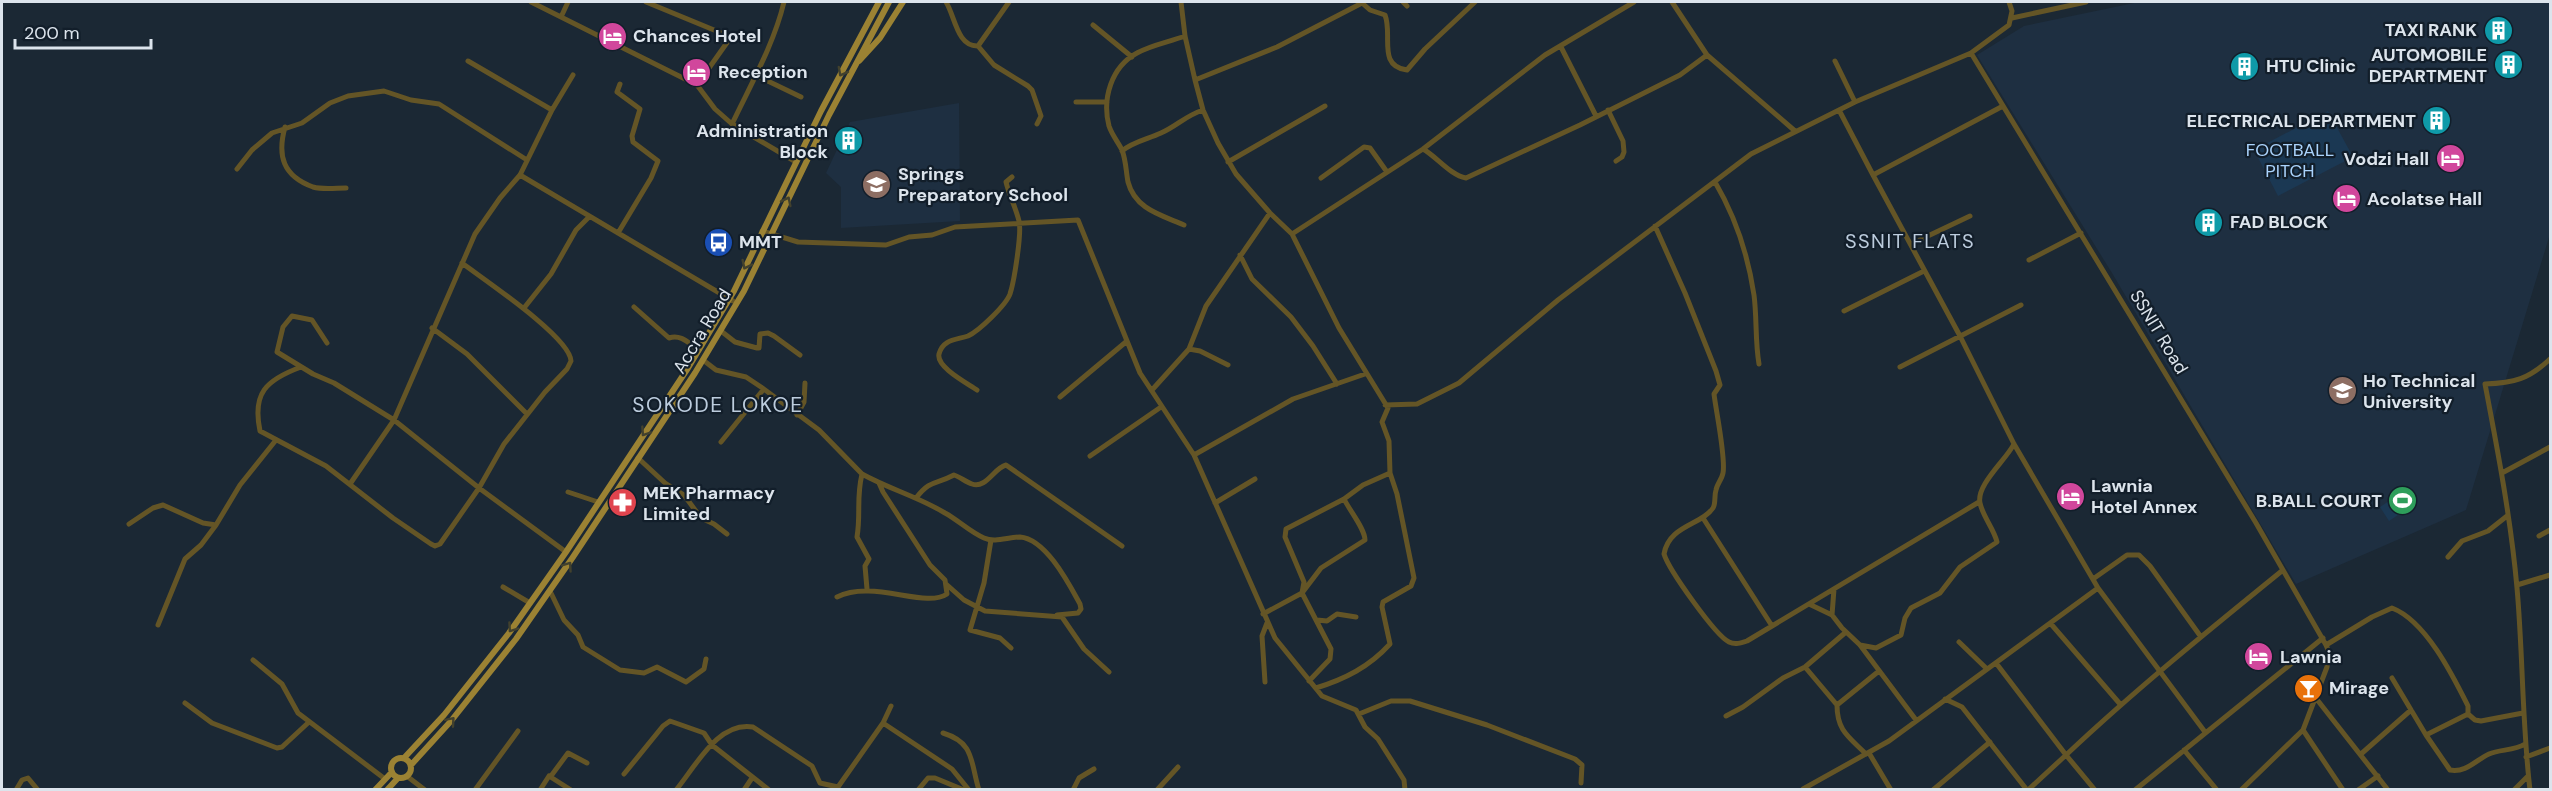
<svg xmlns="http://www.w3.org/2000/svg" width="2552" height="791" viewBox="0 0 2552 791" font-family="'DM Sans',sans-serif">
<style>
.built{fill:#1e2f41}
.park{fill:#1b3853}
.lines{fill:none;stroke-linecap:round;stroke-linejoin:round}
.minor{stroke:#645526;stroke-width:5}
.major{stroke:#9b8233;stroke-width:6}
.oneway{stroke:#42412d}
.labels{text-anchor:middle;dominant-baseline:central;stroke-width:4.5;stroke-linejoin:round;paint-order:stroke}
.poi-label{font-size:18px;font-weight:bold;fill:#dce4ec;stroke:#121e2a;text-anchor:start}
.park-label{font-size:18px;fill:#aad3fc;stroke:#121e2a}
.street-label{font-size:18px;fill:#dce4ec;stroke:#121e2a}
.neighbourhood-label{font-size:20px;letter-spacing:1.5px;fill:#bcccdd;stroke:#121e2a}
.quarter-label{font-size:21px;letter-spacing:1.5px;fill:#bcccdd;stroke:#121e2a}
</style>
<rect width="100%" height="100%" fill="#1b2834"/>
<path class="built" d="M2139,2H2550V234L2466,510L2296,584L2112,273L1977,55L2024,26Z
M959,103L960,221L841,228V187L826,173L850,122Z"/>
<path class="park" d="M2328,111L2353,157L2278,196L2254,150Z
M2402,490L2413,506L2404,513L2393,496Z
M2389,501L2398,515L2389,521L2380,507Z"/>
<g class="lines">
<path class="minor" d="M531,2L697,85L715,109L732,124L796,162
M646,2L731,37L697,85
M946,2C955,16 957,47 978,46L994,65L1028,86L1032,90L1041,116L1037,124
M1181,2L1185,36L1195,80L1203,110L1218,143L1236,174L1270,213L1292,234L1339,328L1388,408L1382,422L1389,441L1390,473L1363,485L1344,499C1350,511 1365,529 1365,540L1321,568L1302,593L1263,614
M1361,2L1370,10L1385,15C1393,35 1377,66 1407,70L1425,49L1475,2
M1403,2L1407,6
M1672,2L1707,55L1795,131
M2009,2L2012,11L2009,25L1971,53L2256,523L2326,645L2329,652L2327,667L2303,730L2241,790
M561,17L568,2
M2012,18L2086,2
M1093,25L1132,57
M978,46L1009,2
M1561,47L1596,116
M468,61L552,110
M1835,61L1855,102
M755,75L801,97
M1195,80L1277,47L1364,2
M1076,102H1107
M2003,106L1873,175L1960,336L2014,444L2098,588L2205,732
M1608,110L1623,141L1624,152L1622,157L1616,161
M1839,110L1873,175
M732,124C751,84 774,44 784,2
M285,127C277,156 283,176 313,187C323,190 336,188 346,188
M1423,149C1437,157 1450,175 1466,178L1580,125L1680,75L1707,55
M1122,151C1132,142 1148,139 1161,133C1177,126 1185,116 1203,110
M1228,162L1325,106
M237,169L252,150L272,133L302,123L330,103L348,96L384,91L411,100L439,104L527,160
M520,175L733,301
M1321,178L1364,147L1370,148L1387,172
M1715,182C1735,216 1748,255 1754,295C1757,318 1755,341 1759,364
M1184,225C1161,215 1135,209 1128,182C1126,172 1126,160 1122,150C1118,142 1112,135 1109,126C1102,99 1111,67 1137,53C1151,45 1169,42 1185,36
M1655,226L1685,293L1716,371L1720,385L1714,394C1716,411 1726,458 1723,473C1722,479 1717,484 1716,490C1714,496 1716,503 1713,508C1702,525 1669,525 1664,554C1669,570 1715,635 1729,642C1735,645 1741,643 1747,641L1979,502
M762,231L798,242L886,245L909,237L932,235L955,227L1078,220L1140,373L1194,455L1275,638L1322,696L1356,710L1365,727L1378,739L1399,772L1404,780L1405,790
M618,233L651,178L658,161L633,142L632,136L640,109L617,92L620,84
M1292,234L1423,149L1545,55L1634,2
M1911,244L1970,216
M1240,255L1252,279L1291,317L1313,346L1337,384
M2029,260L2081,233
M634,307L669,338C682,334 689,344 699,350
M524,308L551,274L576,230L589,217
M1844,311L1924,271
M432,328L467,354L527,414
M721,331L735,342L757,348H759L760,334L768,333L774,336L800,355
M327,343L312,320L292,316L283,327L277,352L313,374L334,383L394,420L479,488L566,552
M1189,349L1200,351L1228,365
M703,360L716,370L746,377L761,387L819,430L862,474C889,489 919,497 945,513C958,520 970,532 984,538C995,543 1008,537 1020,537C1046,539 1069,584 1080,604L1081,609L1078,613L1057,615
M301,367C266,380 252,393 260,431L326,466L393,518L431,544L435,546L440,544L479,488L504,444L545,392L567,369L571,361C570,337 483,279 462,263
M1900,367L2021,305
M977,390C967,383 936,367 939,354C943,339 956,340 968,336C979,331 1006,305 1010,294C1014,282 1022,233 1019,221C1016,208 1009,195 1006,182L1012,177
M1152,390L1189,349L1206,306L1270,213
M1060,397L1127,341
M1385,405L1417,404L1459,383L1558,300L1751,154L1855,102L1971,53
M797,415L804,402L805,383
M721,442L763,390
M1194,455L1293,399L1365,374
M1090,456L1161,407
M638,458L665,483L684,495L701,518L714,524L727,534
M2502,473L2550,447
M862,474C856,499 861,513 857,537L869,559L865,566L867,589
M350,484L394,420L475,234L500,198L520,175L552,110L573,75
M568,492L598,502
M916,498C931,479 935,485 954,475C960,477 966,482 972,484C986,489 994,468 1006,465L1122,546
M1215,503L1255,479
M1703,518L1772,626
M129,524L153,508L163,505L203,523L216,525L240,485L276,440
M2539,536L2550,530
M991,540L984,583L970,630L1000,638L1011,648
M2448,557L2462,541L2488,531L2507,516
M2093,579L2127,555H2139L2150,566L2201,637
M946,584L964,600L985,611L1062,617L1084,649L1109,672
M2517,585L2550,575
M503,587L530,603
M1834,589L1832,615L1842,628L1860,645L1916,720
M550,591L564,620L578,635L583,647L620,670L644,673L657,667L686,682L704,669L706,659
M837,597C873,579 925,609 947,594L945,580L930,565L883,492L879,483
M1809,604L1832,615
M1317,620L1327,621L1337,614L1356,617
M2051,624L2120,704
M158,625L185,559L201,545L216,525
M1959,642L1987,669
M1860,645L1876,648L1901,635L1905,618L1911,608L1940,593L1960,567L1997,542C1994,529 1983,517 1980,503C1976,485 2006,460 2014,444
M2326,645L2372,617L2392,608C2426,621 2453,676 2468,706V714
M253,660L282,684L298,713L385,779
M1996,663L2066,755L2028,790
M1805,667L1837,705
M2392,678L2426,735L2450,770C2466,773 2476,760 2489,754C2500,749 2514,751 2525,744
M1309,681L1330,659L1331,649L1302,593L1304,582L1285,537L1286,529L1344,499
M1265,682L1262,636L1267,623
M1316,688C1345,679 1369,667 1390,644L1382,607L1383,602L1411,586L1414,578L1397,494L1390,473
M2315,697L2388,790
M1945,699L1962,707L2027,790
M185,703L212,723L277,748L282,747L309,722
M1359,714L1391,701H1410L1487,725L1575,759L1582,765L1581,783
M1726,716L1743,707L1783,678L1805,667L1846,632
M883,723L952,769L969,790
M2303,730L2343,790
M943,733C975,743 970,761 979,790
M2426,735L2468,714L2475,720L2481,721L2523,713
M2184,750L2217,790
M1869,753L1891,790
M1866,754C1849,737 1837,731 1837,705L1879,671
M2361,754L2411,710
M2526,757L2550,748
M624,774L663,726L670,721L704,733L712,745L769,790
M551,776L568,753L587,763
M408,777L425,790
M1803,789L1889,741L2098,588
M16,790L22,780L28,778L38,790
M475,790L518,731
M540,790L549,776L571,790
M676,790C696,766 718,721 753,727L812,766L820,783L838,787L883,723L891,706
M744,790L752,778
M918,790L928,778H935L964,790
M1073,790L1079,778L1094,769
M1157,790L1178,767
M1933,790L1990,742
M2095,790L2066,755C2135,690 2209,630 2283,570
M2135,790L2323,638
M2358,790L2378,776
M2514,790L2528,776
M2530,790C2522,722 2523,655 2517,588C2511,520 2498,452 2485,384C2514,383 2529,379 2550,359"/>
<path class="major" d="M859,61L880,38L903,2
M391 768a10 10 0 1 1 20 0a10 10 0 1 1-20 0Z
M404,758L444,715L509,633L566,552L688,368L734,291L821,111L879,2
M411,765L451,721L516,639L573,557L695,373L744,291L829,115L889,2
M375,790L392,772
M387,790L398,778"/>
</g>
<defs><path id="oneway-chevron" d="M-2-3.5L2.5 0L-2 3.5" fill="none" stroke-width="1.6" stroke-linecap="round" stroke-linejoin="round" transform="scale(1.5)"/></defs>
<g class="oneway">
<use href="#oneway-chevron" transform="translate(842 72) rotate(118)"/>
<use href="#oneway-chevron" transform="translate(787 201) rotate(-64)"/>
<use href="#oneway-chevron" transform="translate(746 265) rotate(116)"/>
<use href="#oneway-chevron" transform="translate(645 432) rotate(124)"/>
<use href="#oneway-chevron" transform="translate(568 566) rotate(-55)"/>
<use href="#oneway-chevron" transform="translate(512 628) rotate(125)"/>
<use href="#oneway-chevron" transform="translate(451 721) rotate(-49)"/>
</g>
<defs>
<symbol id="building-disc" viewBox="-11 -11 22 22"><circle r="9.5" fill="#0f9aa8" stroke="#121e2a"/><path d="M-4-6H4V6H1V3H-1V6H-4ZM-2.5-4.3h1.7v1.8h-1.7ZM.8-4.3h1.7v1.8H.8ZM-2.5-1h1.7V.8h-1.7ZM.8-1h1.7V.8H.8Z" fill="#fff"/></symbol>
<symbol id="hotel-disc" viewBox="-11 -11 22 22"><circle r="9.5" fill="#d1479c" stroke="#121e2a"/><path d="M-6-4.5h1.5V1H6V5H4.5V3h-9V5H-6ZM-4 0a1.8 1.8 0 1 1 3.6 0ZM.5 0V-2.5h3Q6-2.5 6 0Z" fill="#fff"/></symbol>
<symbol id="school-disc" viewBox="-11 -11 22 22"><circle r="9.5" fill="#8d6e63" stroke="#121e2a"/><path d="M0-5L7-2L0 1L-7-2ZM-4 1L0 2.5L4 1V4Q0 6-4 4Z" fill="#fff"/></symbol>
<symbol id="bus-disc" viewBox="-11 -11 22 22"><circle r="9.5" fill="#1a4fb4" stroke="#121e2a"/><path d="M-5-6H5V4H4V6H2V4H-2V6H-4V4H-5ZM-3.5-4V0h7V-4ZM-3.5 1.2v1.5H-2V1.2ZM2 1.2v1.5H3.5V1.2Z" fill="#fff"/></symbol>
<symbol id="stadium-disc" viewBox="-11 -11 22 22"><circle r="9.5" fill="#2e9e5b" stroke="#121e2a"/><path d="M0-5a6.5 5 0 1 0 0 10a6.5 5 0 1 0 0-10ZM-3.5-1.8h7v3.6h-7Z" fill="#fff"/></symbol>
<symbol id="pharmacy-disc" viewBox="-11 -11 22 22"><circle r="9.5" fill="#e0444e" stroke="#121e2a"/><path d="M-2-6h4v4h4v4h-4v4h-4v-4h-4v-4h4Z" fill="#fff"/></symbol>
<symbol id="bar-disc" viewBox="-11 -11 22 22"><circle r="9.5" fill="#e8710a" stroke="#121e2a"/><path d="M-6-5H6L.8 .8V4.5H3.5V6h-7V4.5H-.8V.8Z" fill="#fff"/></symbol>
</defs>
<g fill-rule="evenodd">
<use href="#building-disc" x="2482" y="14" width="33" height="33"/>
<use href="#hotel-disc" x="596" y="20" width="33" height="33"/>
<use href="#building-disc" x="2492" y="48" width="33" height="33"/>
<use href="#building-disc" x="2228" y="50" width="33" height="33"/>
<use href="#hotel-disc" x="680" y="56" width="33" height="33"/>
<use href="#building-disc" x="2420" y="104" width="33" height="33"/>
<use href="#building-disc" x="832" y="124" width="33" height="33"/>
<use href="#hotel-disc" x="2434" y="142" width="33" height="33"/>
<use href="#school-disc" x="860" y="168" width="33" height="33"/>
<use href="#hotel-disc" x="2330" y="182" width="33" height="33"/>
<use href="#building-disc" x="2192" y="206" width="33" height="33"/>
<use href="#bus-disc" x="702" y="226" width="33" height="33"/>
<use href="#school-disc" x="2326" y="374" width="33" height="33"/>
<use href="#hotel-disc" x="2054" y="480" width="33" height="33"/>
<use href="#stadium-disc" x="2386" y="484" width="33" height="33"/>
<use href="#pharmacy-disc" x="606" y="486" width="33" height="33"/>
<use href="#hotel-disc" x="2242" y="640" width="33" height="33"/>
<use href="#bar-disc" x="2292" y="672" width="33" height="33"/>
</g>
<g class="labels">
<g class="poi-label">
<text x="2477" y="30" text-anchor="end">TAXI RANK</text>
<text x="633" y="36">Chances Hotel</text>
<text x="2487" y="55" text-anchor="end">AUTOMOBILE<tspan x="2487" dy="21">DEPARTMENT</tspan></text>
<text x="2266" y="66">HTU Clinic</text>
<text x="718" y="72">Reception</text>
<text x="2416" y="121" text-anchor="end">ELECTRICAL DEPARTMENT</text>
<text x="828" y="131" text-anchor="end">Administration<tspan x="828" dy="21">Block</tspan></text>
<text x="2429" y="159" text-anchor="end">Vodzi Hall</text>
<text x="898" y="174">Springs<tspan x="898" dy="21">Preparatory School</tspan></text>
<text x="2367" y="199">Acolatse Hall</text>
<text x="2230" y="222">FAD BLOCK</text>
<text x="739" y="242">MMT</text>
<text x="2363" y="381">Ho Technical<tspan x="2363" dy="21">University</tspan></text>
<text x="2091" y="486">Lawnia<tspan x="2091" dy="21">Hotel Annex</tspan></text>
<text x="643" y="493">MEK Pharmacy<tspan x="643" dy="21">Limited</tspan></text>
<text x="2382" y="501" text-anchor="end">B.BALL COURT</text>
<text x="2280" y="657">Lawnia</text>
<text x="2329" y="688">Mirage</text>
</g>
<g class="park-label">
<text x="2290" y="150">FOOTBALL<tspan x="2290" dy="21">PITCH</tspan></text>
</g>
<g class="street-label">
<text transform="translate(702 331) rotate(-59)">Accra Road</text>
<text transform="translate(2159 332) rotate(59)">SSNIT Road</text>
</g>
<g class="neighbourhood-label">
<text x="1910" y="241">SSNIT FLATS</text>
</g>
<g class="quarter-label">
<text x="718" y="405">SOKODE LOKOE</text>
</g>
</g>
<rect width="2552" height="791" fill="none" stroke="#dce4ec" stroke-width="6"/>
<path d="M15 39v9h136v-9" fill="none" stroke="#dce4ec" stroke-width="3"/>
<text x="24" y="39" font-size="18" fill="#dce4ec" stroke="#121e2a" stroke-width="4.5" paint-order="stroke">200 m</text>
</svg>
